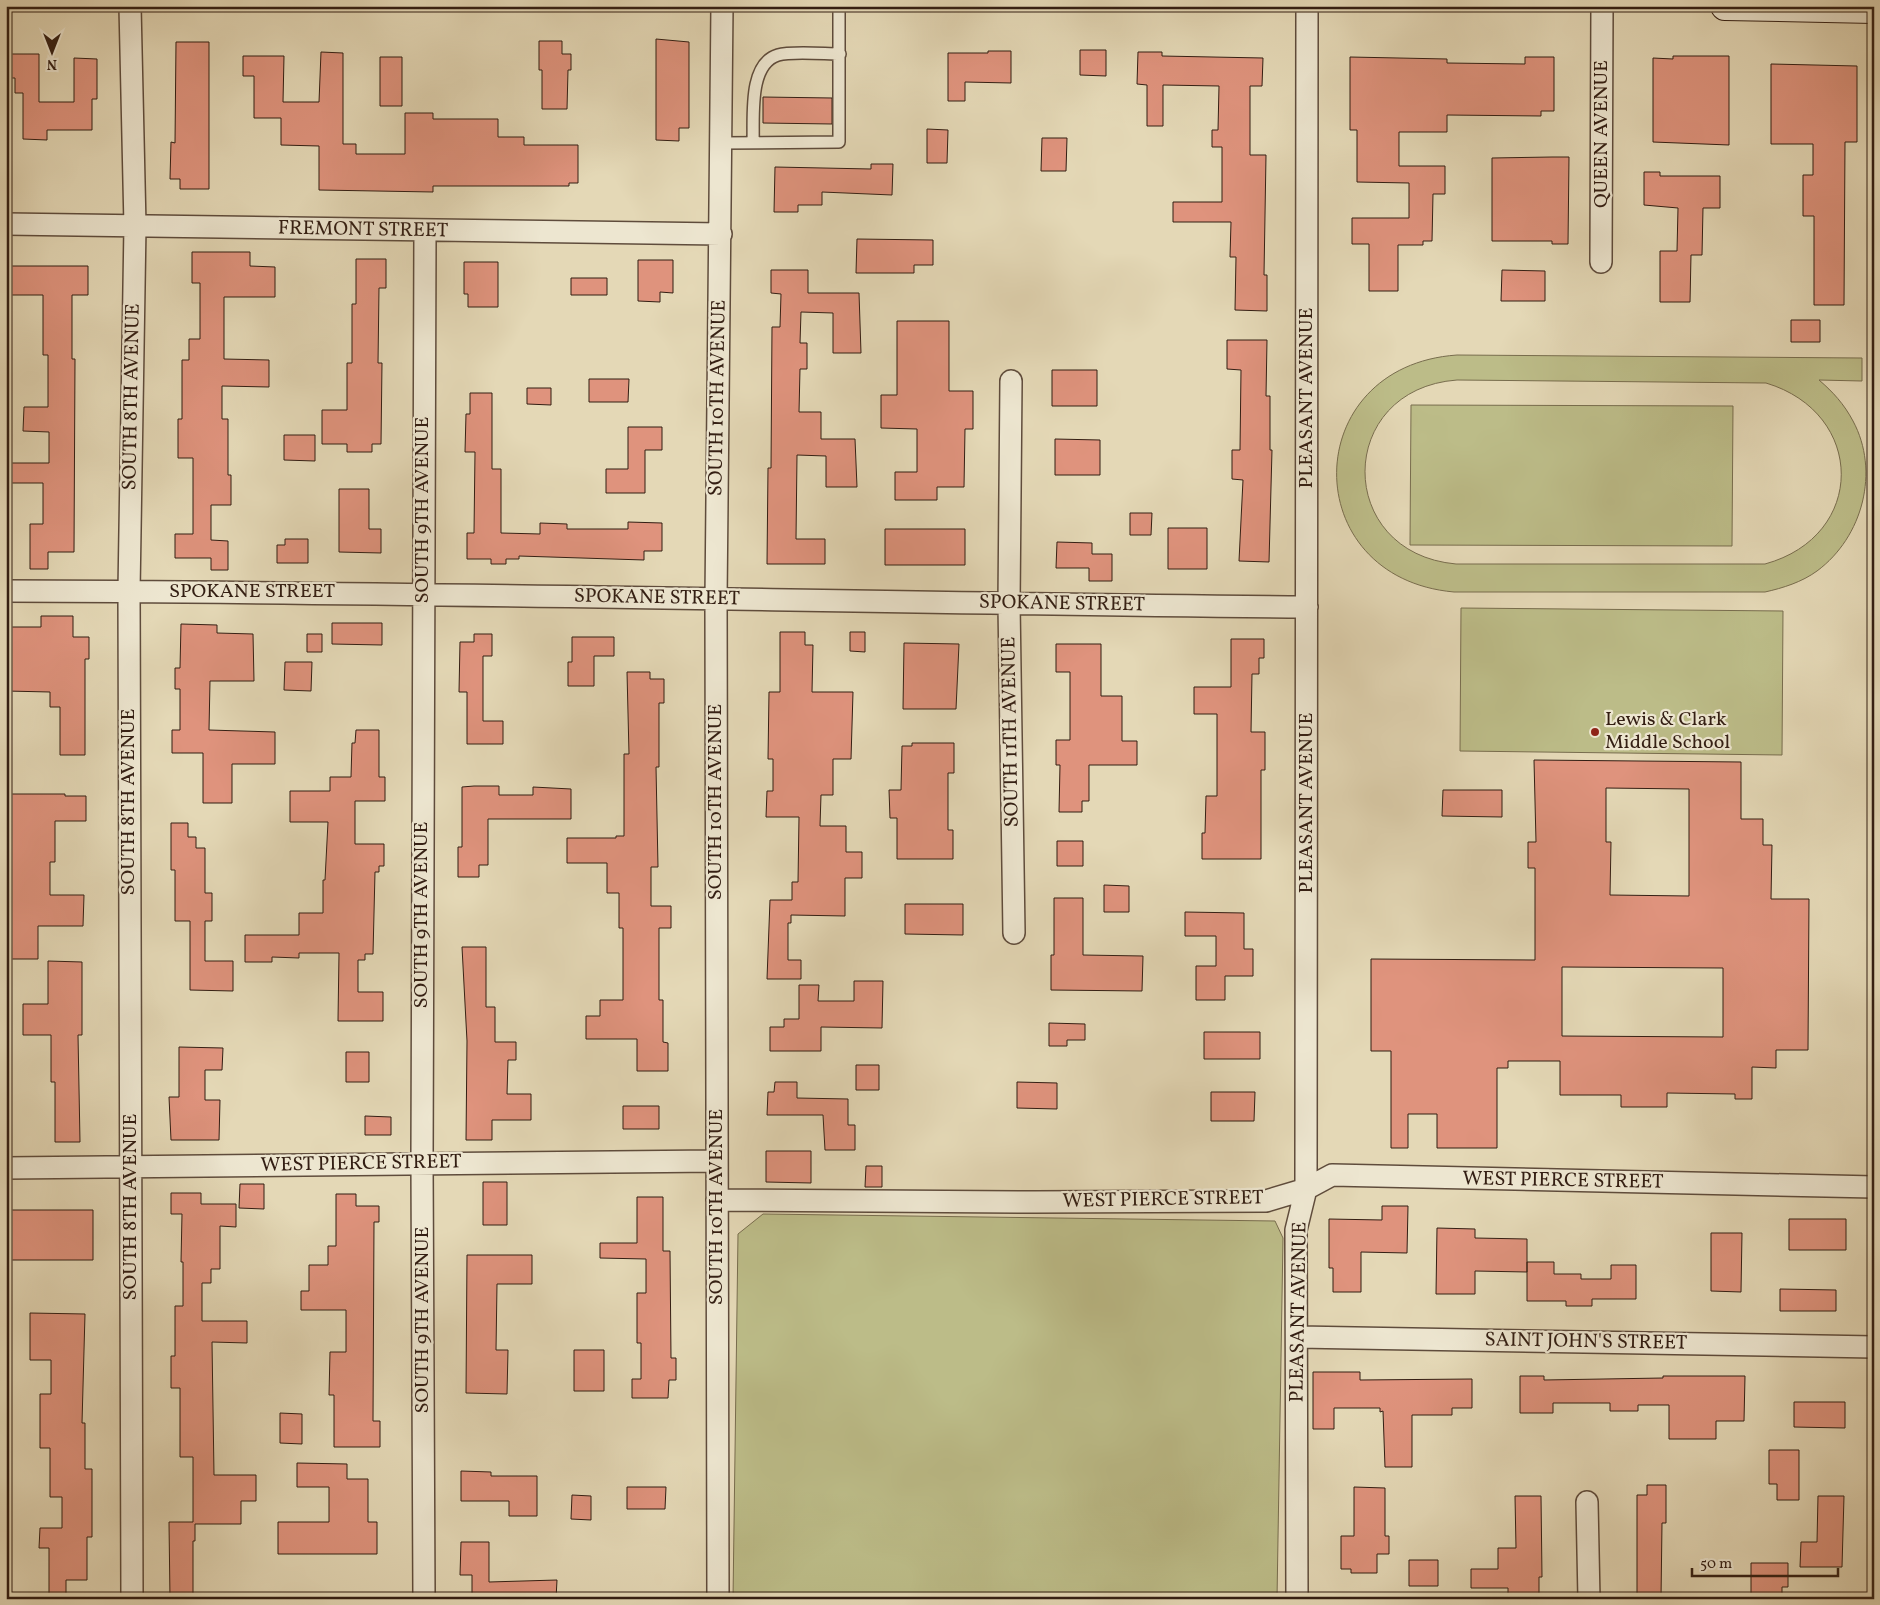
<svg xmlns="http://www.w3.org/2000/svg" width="1880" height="1605" viewBox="0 0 1880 1605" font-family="Vollkorn,serif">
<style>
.green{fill:#bcbc88;stroke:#786d4e;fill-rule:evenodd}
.building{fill:#df937d;stroke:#331e13;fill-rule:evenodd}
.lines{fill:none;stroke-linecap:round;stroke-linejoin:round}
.service-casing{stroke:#5f4c3c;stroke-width:14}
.minor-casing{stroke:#5f4c3c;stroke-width:24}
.secondary-casing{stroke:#331e13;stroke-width:30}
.service{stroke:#ede6d0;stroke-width:11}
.minor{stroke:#ede6d0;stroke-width:21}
.secondary{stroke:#ede6d0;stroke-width:28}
.poi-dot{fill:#8f2418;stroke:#ede6d0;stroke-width:2}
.labels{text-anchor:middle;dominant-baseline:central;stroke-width:4.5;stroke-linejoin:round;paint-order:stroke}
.street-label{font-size:20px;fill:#331e13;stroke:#ede6d0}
.poi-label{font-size:20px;fill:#331e13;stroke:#ede6d0;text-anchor:start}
</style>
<rect width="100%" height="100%" fill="#e4d8b6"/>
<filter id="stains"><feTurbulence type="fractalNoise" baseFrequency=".004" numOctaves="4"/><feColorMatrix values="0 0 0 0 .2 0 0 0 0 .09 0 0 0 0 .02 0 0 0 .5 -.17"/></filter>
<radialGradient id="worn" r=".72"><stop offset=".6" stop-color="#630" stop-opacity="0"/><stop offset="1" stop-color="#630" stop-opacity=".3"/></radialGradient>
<path class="green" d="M1457,355L1862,358V381L1819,380C1833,392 1844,404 1853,421C1880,471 1863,537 1817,571C1802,582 1783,588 1765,592H1454C1296,578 1298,366 1457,355ZM1457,380L1766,383C1866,413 1867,536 1765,564H1456C1334,553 1335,389 1457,380Z
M1411,405L1733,406L1732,546L1410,545Z
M1461,608L1783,611L1782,755L1460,751Z
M763,1214L1275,1221L1283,1238L1277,1599H733L738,1234Z"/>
<path class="building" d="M656,39L689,42V128H679V141L656,140Z
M539,41H562V54H571V70H568L567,109H542V70H539Z
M176,42H209V189H180V179H170L171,142L175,143Z
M1080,50H1106V76L1080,75Z
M988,51H1011V83L965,82V101H948V53H988Z
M321,52L343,53V144H356V154H405V113H433V119H498V137H524V145H578V183H569V186H433V192L319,190V146L281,145V118H254V76H243V56H284L283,102H319Z
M1138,52H1162V56L1263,58L1262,86H1250V155H1266L1264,275H1267V311L1235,310L1236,257H1230L1231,222H1173V202H1222V147H1212V130H1218L1219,86L1163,85V126H1147V85L1137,84Z
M10,54H39V102H74V58L97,59V99H92V130H47V140L23,139V93H15V78H10Z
M1673,56H1729V145L1653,142V58L1673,59Z
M380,57H402V106H380Z
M1350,57L1447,59V63L1525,64V57H1554V111H1541V116L1447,115V132H1399V166H1445V194H1433L1432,241H1423V245H1398V291H1369V244H1352V218H1409V183L1357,182V130H1350Z
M1771,64L1857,66V142H1845L1844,305H1814V216H1803V175H1813V144H1771Z
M763,97L832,98V124L763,123Z
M927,129L948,130L947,163H927Z
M1042,138H1067L1066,171H1041Z
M1552,157H1569L1568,244H1552V241H1492V158Z
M871,164H893L892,195L822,192V205H798V212H774L775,167L871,169Z
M1644,172H1660V176H1720V208H1703L1702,255H1691L1690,302H1660V251H1677L1678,208L1644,205Z
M857,239L933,240V265H914V273H856Z
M192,252H250V266L275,267V297H224V359L269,360V387L222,386V419H228V475H231V505H211V540L228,541V570H211V558H175V534H193V458H178V419H182V360H189V339H200V283H192Z
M356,259H386V288H379L378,363H382L381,444H372V452H347V444H322V410H347V363H352V304H356Z
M638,260H673V293L660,292V302L638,301Z
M464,262H498V307H468V294H464Z
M6,266H88V295H72V359H75L74,552H48V569H30V524H43V483H10V463H49V432L23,431L24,407H48V355H43V295H6Z
M771,270H808V293H859L861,353H833V313L801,312L800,343H807V369H800L799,412H821V439H855L857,487H826V456L797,455L796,539H825V564H767L768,468H771L772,327H780L781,294L771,293Z
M1502,270L1545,271V301H1501Z
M571,278H607V295H571Z
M1791,320H1820V342H1791Z
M897,321H949V391H973V429H965L964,487H937V500H895V472H917V429L881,428V395H897Z
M1227,340H1267L1266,396H1270V450H1272L1269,562L1239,561L1243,480L1232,479V450H1240L1241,370L1227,369Z
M1052,370H1097V406H1052Z
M589,379H629L628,402H589Z
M527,388H551V405L527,404Z
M470,393H492V469H501V533L540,534V523L567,524V529H628V522L662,523V551H644V560L519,556V559H506V564H491V559H467V533H474L475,452H465L466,414H470Z
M628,427H662V450H645V493H606V469H628Z
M284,435H315V461L284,460Z
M1055,439L1100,440V475H1055Z
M339,489H369V529H381V553L339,552Z
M1130,513H1152L1151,535H1130Z
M1168,528H1207V569H1168Z
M885,529H965V565H885Z
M285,539H308V563H277V545H285Z
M1057,542L1092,543V554H1112V581H1089V568H1056Z
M41,616H73V637H89V659H85V755H60V707H50V692L6,691V627H41Z
M332,623H382V645L332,644Z
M181,624L217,625V633L253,634L254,681H210L209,730L275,732V764H232V803H203V753H172V730H180V689H175V668H180Z
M780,632H805V645H813L812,692H853L851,759H833V795H821L820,826H846V852H862V878H845V916L791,915V923H788V960H801V979H767L770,900H792V882H798L799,817H766L767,791H773V759H768L769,692H780Z
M850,632H865V652L850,651Z
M307,634H322V652H307Z
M474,634H492V656H483V721H503V744H467V692H459L460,642H474Z
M572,637H614V656H594V686H568V662H572Z
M1231,639H1264V658H1259V674H1252L1251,732H1265V770H1261V859H1202V833H1205L1206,796H1217V714H1194V687H1231Z
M904,643L959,644L956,709H903Z
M1056,644H1101V696H1122V741H1137V765H1089V801H1082V812H1059L1060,765H1056V740H1070V672H1056Z
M285,662H312L311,691L284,690Z
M627,672H650V679H664V703H659V767H656L658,867H651V906H671V928H659V1000H663V1042L668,1043V1071H637V1039H586V1016H600V1000H623V928H619V893H607V863H567V838H616V836H624V754H629Z
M356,730H379V777H385V801H355V844H384V866H379V872H375L373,954H365V960H358V992H383V1021H338L339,953H299V958L272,957V962H245V935H299V913H323V880H325L328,822H290V791H330V777H351L352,743H355Z
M912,743H954V773H948V830H953V859H897V818H890L889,790H901L902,746H912Z
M1534,760L1741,762V819H1763V845H1772L1771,899H1809L1808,1050H1776V1068L1752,1067V1099H1735V1094L1667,1093V1107H1621V1095H1560V1061H1508V1068H1497V1148H1437V1114H1408V1148H1391V1051H1371V959L1535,960V868H1528V842H1536ZM1606,788L1689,789V896L1610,895L1611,842H1606ZM1562,967L1723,968V1037L1562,1036Z
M474,786H499V795H533V787L571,789V819H488V865H479V877H458V847H462V787Z
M1443,790H1502V817L1442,816Z
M6,794H65V796H86V821H55V862H50V895H84L83,926H38V959H6V910H10V875H6Z
M171,823H188V837H196V848H205V893H212V921H205V961H233V991L190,990V921H175V870H171Z
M1057,841H1083V866H1057Z
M1104,885L1129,886V912H1104Z
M1054,898H1083V955L1143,956L1142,991L1051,990V955H1054Z
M905,904H963V935L905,934Z
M1185,912L1244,913V949H1253V976H1225V1000H1196V966H1216V936H1185Z
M462,947H486V1007H495V1042H516V1060H508L507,1094H531V1120H492V1140H466L467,1041Z
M48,961L82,962V1035H78L80,1142H55V1082H51V1035H23V1004H48Z
M854,981H883L882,1028L821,1027V1051H770V1027H784V1019H799V985H819L818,1001H854Z
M1049,1023L1085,1024V1040H1067V1046H1049Z
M1204,1032H1260V1059H1204Z
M179,1047L223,1048L222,1070H205V1100H220L219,1140H171L169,1097H179Z
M346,1052H369V1082H346Z
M856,1065H879V1090H856Z
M775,1082H797V1098L848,1099V1125H855V1150H825L823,1115H767L768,1092H774Z
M1017,1082L1057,1083V1109L1017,1108Z
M1211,1092H1255L1254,1121H1211Z
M623,1106H659V1129H623Z
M365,1116L391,1117V1135H365Z
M766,1151H811V1183L766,1182Z
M866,1166H882V1187H865Z
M483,1182H507V1225H483Z
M240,1184H264V1209L239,1208Z
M171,1193H201V1204H236V1227L220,1226V1269H211V1283H202V1321H247V1343L212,1342L214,1475H256V1501H241V1524H195V1541H193V1599H170L169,1522H193V1457H180V1388H171V1356H175V1306H183V1262H181L182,1214H171Z
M336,1194H356V1206H379V1222H374L373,1421H380V1447H334V1395H329L330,1352H346V1310H301V1291H309V1265H328V1246H336Z
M637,1197H663V1251H670L671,1358H676V1380H669L668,1398H632V1379H641V1343H637V1293H646V1259L600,1258V1243H637Z
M1382,1206H1408L1407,1253L1361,1252V1292H1333V1268H1329V1219L1382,1220Z
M6,1210H93V1260H6Z
M1789,1219H1846V1250H1789Z
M1437,1228L1475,1229V1238L1527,1239V1272L1475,1271V1294H1436Z
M1711,1233H1742L1741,1292L1711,1291Z
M467,1255H532V1284H497L496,1350H508L507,1394L466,1393Z
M1527,1262H1554V1274H1581V1279H1611V1265H1636V1299H1592V1306H1566V1301H1527Z
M1780,1289L1836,1290V1311H1780Z
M30,1313L85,1314L82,1423H85V1469H92V1537H87V1580H66V1599H49V1548H39L40,1528H62V1497H50V1448H40V1394H51V1360H30Z
M574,1350H604V1391H574Z
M1313,1372H1360V1380L1472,1379V1408H1452V1415H1412V1467H1385L1383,1411L1380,1412V1408H1334V1429H1313Z
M1520,1376H1544V1380L1663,1378V1376H1745L1744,1421H1716V1439H1669V1405H1638V1411H1610V1403H1553V1413H1520Z
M1794,1402H1845V1428L1794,1427Z
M280,1413L302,1414V1444L280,1443Z
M1769,1450H1799V1500H1777V1484H1769Z
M297,1463L347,1464V1479H368V1522H377V1554H278V1522H329V1487H297Z
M461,1471L491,1472V1476H537V1516H509V1501H461Z
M1647,1485H1666V1523H1662L1661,1599H1637V1495H1647Z
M627,1487H666L665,1509H627Z
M1354,1487L1385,1488V1536H1389V1554H1377V1573H1351V1569H1341V1536H1354Z
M572,1495L591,1496V1520L571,1519Z
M1515,1496H1541L1542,1577H1539V1599H1508V1588H1471V1569H1498V1548H1516Z
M1818,1496H1844L1842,1567H1800L1801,1542H1817Z
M461,1542H489V1582L557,1580L556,1599H472V1575H460Z
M1409,1560H1438V1586H1409Z
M1751,1563H1788V1587H1782V1599H1751Z"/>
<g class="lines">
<defs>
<path id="service" d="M721,143L839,142V6
M753,143C754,117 748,64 778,55C791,51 825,54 840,54"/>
<path id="minor" d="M130,6L135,226L129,591L132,1599
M6,224L721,234
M1601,262L1602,6
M1011,381L1009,604L1014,933
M6,591C440,592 874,603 1307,607
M6,1168L716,1161
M717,1200L1035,1202L1266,1201L1306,1189L1332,1175L1874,1187
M1298,1337L1874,1347
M1587,1502L1589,1599
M424,1599L422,1163L425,231
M718,1599L716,600L722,6
M1297,1599L1296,1230L1306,1189L1307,6"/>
<path id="secondary" d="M1725,6L1874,9"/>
</defs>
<use href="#service" class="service-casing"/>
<use href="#minor" class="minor-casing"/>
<use href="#secondary" class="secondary-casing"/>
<use href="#service" class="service"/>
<use href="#minor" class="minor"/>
<use href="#secondary" class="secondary"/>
</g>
<circle class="poi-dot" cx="1595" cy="732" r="5"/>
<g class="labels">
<g class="street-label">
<text transform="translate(1602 134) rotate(-90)">QUEEN AVENUE</text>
<text transform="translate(363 230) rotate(1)">FREMONT STREET</text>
<text transform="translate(132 397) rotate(-89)">SOUTH 8TH AVENUE</text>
<text transform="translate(718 398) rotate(-89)">SOUTH 10TH AVENUE</text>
<text transform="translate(1307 398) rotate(-90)">PLEASANT AVENUE</text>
<text transform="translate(423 510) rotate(-90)">SOUTH 9TH AVENUE</text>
<text x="252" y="592">SPOKANE STREET</text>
<text transform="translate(657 598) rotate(1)">SPOKANE STREET</text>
<text transform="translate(1062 604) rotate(1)">SPOKANE STREET</text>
<text transform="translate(1011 732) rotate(-91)">SOUTH 11TH AVENUE</text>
<text transform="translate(129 802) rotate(-90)">SOUTH 8TH AVENUE</text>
<text transform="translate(716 802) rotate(-90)">SOUTH 10TH AVENUE</text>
<text transform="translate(1307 803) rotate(-90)">PLEASANT AVENUE</text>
<text transform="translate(422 915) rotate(-90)">SOUTH 9TH AVENUE</text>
<text transform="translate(361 1164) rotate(-1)">WEST PIERCE STREET</text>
<text transform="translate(1563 1181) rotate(1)">WEST PIERCE STREET</text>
<text transform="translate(1163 1200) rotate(-1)">WEST PIERCE STREET</text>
<text transform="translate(131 1207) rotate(-90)">SOUTH 8TH AVENUE</text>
<text transform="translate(717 1207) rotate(-90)">SOUTH 10TH AVENUE</text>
<text transform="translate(1299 1312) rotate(-89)">PLEASANT AVENUE</text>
<text transform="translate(423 1320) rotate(-90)">SOUTH 9TH AVENUE</text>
<text transform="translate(1586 1342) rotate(1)">SAINT JOHN'S STREET</text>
</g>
<g class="poi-label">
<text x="1605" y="720">Lewis &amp; Clark<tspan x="1605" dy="23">Middle School</tspan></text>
</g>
</g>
<rect width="1880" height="1605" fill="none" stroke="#e4d8b6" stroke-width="25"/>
<rect x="8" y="8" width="1865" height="1590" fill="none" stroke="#331e13" stroke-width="2.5"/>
<rect x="12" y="12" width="1855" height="1580" fill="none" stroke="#331e13"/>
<g transform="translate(52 52) rotate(180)" stroke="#ede6d0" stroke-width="4" paint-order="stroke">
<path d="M0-4L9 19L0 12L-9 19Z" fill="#331e13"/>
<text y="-8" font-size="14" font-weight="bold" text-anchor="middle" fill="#331e13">N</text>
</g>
<path d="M1692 1568v8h146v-8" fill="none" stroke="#331e13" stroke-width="2.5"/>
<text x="1700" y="1568" font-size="15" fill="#331e13" stroke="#ede6d0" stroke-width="4" paint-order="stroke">50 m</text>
<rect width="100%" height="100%" filter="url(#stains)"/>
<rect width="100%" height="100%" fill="url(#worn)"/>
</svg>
